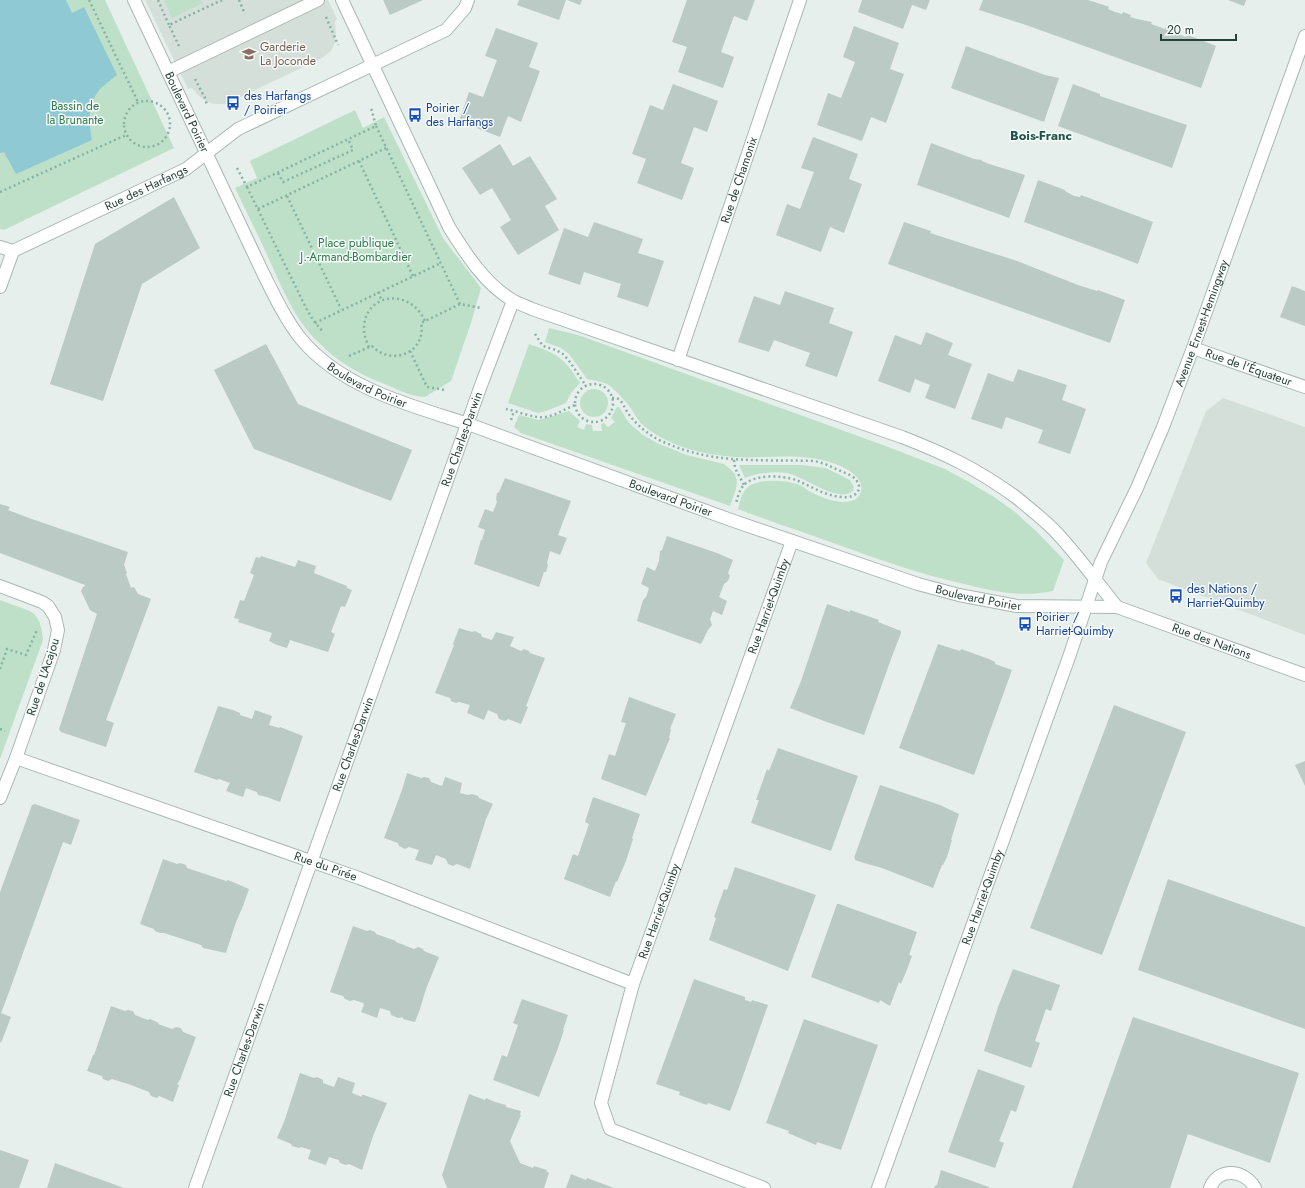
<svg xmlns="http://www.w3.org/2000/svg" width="1305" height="1188" viewBox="0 0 1305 1188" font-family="Jost,sans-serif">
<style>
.built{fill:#d4dfda}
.green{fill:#bfe0c8}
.water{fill:#8ec9d4}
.building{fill:#bbcac4}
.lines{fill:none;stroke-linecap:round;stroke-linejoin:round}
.service-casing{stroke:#a8b8b2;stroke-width:14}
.minor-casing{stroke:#a8b8b2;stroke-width:14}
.path{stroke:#86b3a5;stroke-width:2.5;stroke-dasharray:2 3;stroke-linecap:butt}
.service{stroke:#fff;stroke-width:12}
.minor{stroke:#fff;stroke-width:12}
.labels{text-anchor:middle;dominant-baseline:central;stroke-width:3;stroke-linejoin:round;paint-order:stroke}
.education-label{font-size:12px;fill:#785e54;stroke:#f7fbf9;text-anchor:start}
.transit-label{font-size:12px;fill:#164399;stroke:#f7fbf9;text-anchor:start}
.park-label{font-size:12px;fill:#2d7a4b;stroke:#f7fbf9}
.street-label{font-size:12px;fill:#24423a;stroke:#f7fbf9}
.neighbourhood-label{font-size:13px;font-weight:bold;fill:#1f5548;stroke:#f7fbf9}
</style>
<rect width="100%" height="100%" fill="#e6efeb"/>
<path class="built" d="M145,0H328L337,19L335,21L336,35L335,43L331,51L322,58L236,99L224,104H213L204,100L197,94L192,88L188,89Z
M1223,398L1305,427V635L1158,579L1146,563L1206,411Z"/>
<path class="green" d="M0,0H105L174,148L4,230L0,229Z
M164,0H201L203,3L172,18Z
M355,110L363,128L384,117L443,238L481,288L471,323L451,381L425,397C411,397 395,388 382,383C359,374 336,361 318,342C295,320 282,288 269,259C258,235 246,211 235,188L257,178L250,161Z
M549,328L578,335L883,445L945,469L969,482L994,497L1015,512L1037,532L1064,560L1053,591C1019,598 993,591 960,583C916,573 875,558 833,543C801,531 769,521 738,509C743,490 746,483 767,481C778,480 789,481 800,485C804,487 808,491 813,493C824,499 844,506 856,499C860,496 862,491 861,486C860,478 854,474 848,470C810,448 766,461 724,456C696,453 665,444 643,425C637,420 634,412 629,406C624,399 616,391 610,386C603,381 595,381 587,379L569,354L561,348L545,342Z
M529,344C558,354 563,357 580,383L571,393L566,403L546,411L538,413L508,403Z
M580 403a14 14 0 1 1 28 0a14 14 0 1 1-28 0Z
M617,407H619L629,423L643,435L657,443L687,455L724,464L729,468L735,474L737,481L736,489L730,506L521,433L514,427L519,415L539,420L569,411L580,421L577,427L584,430L586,424L592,425L593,431H602L601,424L604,423L608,427L615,422L611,418Z
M739,465H801L826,468L850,480L854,487L853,491C839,504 803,476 787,473C774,471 757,473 745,478Z
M0,600C7,603 28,609 33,613C41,620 42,631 43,640L0,759Z"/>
<path class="water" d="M0,0H66L72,13L84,7L117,75C111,80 105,84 100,89C87,105 89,121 92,140L16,174L4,152L0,153Z"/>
<path class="building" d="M383,0H423L390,15Z
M519,0H566L559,20L517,5Z
M567,0H582L580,5Z
M687,0H755L747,21L734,16L721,52L734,57L723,88L678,72L687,47L672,42Z
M862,0H930L926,10L912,5L903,29L858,12Z
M983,0H1088L1107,6L1109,7L1108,9L1115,12L1122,14L1123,12L1131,15L1130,17L1137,19L1152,22L1151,24L1165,29L1166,27L1173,30L1172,32L1186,37L1188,35L1216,46L1201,88L1026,25L979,10Z
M1228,0H1246L1244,6Z
M854,26L899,43L890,69L904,74L886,123L871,117L862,141L817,125L828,93L841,98L855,62L843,57Z
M496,28L538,43L529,67L540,71L521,122L508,116L500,137L459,121L469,92L483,97L497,60L485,56Z
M966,46L1045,75L1059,78L1044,122L951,88Z
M673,84L718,101L707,132L694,127L681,163L694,168L682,200L637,183L646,159L632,154L650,105L663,110Z
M1073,84L1100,94V96L1187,125L1172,168L1058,126Z
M813,137L858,154L849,179L862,184L844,233L830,227L821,252L776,235L787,204L800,209L814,172L801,168Z
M931,143L974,159L982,160V161L989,164L1025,175L1009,218L943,194L917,185Z
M500,144L513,166L530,156L557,199L545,206L559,230L518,255L500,227L511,220L492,188L480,195L462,168Z
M1038,180L1065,190V191L1074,196L1080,197L1081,195L1153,222L1138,264L1112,254L1024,222Z
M174,197L200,248L142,284L103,401L50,384L95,244Z
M594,222L643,239L638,253L664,261L648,307L617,297L621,284L584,272L580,285L548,274L564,228L588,237Z
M904,222L931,231L930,233L1017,261L1078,285L1097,291L1098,290L1125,300L1110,343L888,264Z
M1292,286L1305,291V326L1280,317Z
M785,291L834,308L829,323L853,332L837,377L805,366L810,353L774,340L769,352L738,342L754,296L780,305Z
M926,332L953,343L948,355L972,364L955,409L925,398L930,385L915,379L910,393L878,381L895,335L921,345Z
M266,344L298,404L412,450L391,501L254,449L214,370Z
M1018,369L1067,385L1062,400L1086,409L1070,454L1038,443L1043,430L1006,417L1002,429L971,419L988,373L1013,382Z
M505,478L571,501L558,535L567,538L560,555L550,551L547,563L548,565L546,572H544L539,587L474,564L481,540H482L485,530L478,527L485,509L493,512L497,502L496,499L497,493L499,492Z
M0,504L10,507L8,510L29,518L128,552L124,565L127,573L126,574L131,588L134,587L138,594L151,599L106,720L114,723L106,747L61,732L59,729L97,614L90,610L81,591L83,587L85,586V585L0,553Z
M667,536L717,553L733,560L728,573L730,576L728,581L724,584L719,597L727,601L722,615L713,611L710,619L712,625L708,630L701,644L637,621L643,600L646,597L649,588L641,584L647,567L655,571L659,561L660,551L662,550Z
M261,556L295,567L298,560L316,566L314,573L347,586V588L352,590L345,607L341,606L331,632L335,634L328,652L290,640L287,648L277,645L269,641L272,633L238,622L239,619L234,618L240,600L244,601L254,575L250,573L256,557L260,558Z
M827,604L850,612V610L879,620L878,622L901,631V633L891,659L864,735L824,721L790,708L801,681Z
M459,628L472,632L475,631L481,634L482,637L492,640L496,632L514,637L510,646L521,651L524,649L529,651L530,653L545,658L526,706L528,707L521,724L508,719L505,721L499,719L497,714L488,710L484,720L467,713L470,705L459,702L456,703L451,701L450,698L435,693L454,645L453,644Z
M938,644L960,651L961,649L989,659L995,662V664L1012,670L974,775L899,748Z
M629,697L676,714L670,729L671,730L669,738H670L646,796L601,779L609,754L615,756L626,723L621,722Z
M1114,705L1186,732L1102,955L1030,928Z
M218,706L233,710L240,713V715L252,719L255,710L272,716L269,725L279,728L280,727L303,736L280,802L267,797L258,795L257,792L246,788L243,797L226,791L230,783L219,779L217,780L194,772Z
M778,748L858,776L831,851L751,823L759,800H756L767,769L769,771Z
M1305,761V786L1295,765Z
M407,773L421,778L424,777L429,778L431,782L442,786L445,777L462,783L460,793L468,795L472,794L478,796L479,798L493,804L486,819L470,869L457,864L453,866L448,864L446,859L436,855L432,865L415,860L419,850L409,847L405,849L399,846L398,843L384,838L402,790Z
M880,785L940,805L959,814L951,840H952L947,857L943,865H942L933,888L882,868L864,863L855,860V858H854Z
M593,797L640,814L632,838L633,839L626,861L617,882L616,881L610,897L564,879L573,854L578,856L589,824L585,822Z
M35,804L80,820L71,845L63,842L9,992L1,1013L11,1017L1,1043L0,1042V892L32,805Z
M163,859L177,864L180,863L186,865L187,868L226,881L228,880L249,889L243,906L236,922L226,953L203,948L201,945L164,933H160L155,931L154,929L140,924Z
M735,867L816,895L788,971L709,940L716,918L714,917L724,889L727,890Z
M1168,879L1305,927V1029L1138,970Z
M837,904H839L917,932L909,955L912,956L908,967L901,984L899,982L890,1006L880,1000L879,1003L811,977Z
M353,926L367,931L370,930L375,932L376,934L396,941V942L414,949L418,947L423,949L424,951L439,957L426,989L420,1009L415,1022L403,1019V1017L398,1018L391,1015L390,1011L380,1008L377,1018L361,1012L364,1005L363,1003L354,1000L350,1001L345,999L343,996L330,992Z
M1013,969L1060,985L1051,1011L1046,1009L1035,1041L1040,1043L1031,1068L984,1051L998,1007Z
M694,979L745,997V1000L751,1002L752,1000L768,1005L738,1090L730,1111L708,1103L707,1105L679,1095L680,1092L656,1084Z
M522,999L568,1015L563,1030H564L558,1048L539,1097L493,1080L502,1055L507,1057L518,1025L513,1023Z
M111,1006L125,1011L128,1010L133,1011L135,1015L148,1020L150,1019L159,1023L158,1024L172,1029L176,1027L181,1028L183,1032L196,1037L180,1080L177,1084L179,1085L173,1102L159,1096L157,1098L151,1096L149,1092L131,1085L112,1079L108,1081L103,1079L102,1076L87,1071L93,1055H94Z
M1133,1017L1299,1073L1270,1163L1188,1134L1170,1188H1072Z
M804,1019L878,1045L841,1150L817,1142L816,1145L788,1133L789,1131L766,1123Z
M978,1069L1025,1086L1016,1112L1011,1110L1005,1126L999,1141L1004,1143L995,1168L948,1152Z
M300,1073L314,1078L317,1077L323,1080V1083L334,1087L338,1077L355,1083L352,1093L362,1097V1095H364L387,1103L373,1136L362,1170L349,1164L346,1165L340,1163L339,1160L329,1157L326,1165L308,1159L311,1150L301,1147L299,1148L292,1146L291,1144L277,1138L284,1122Z
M469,1094L485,1100L486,1098L495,1102L506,1105V1107L521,1111L520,1115H521L510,1141L520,1163L533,1168L534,1166L547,1170L546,1171L549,1173L544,1188H447L442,1175Z
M0,1150L29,1160L19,1188H0Z
M55,1163L124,1188H47Z
M941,1170L989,1187V1188H934L936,1185H937Z
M571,1174L586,1180L587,1178L614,1188H566Z"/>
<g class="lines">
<defs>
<path id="service" d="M168,72L318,0
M1210,1188C1219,1166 1245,1170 1255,1188"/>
<g id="minor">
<path id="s1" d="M134,0L263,273C274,295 285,319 301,339C342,388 409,405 468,424L731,520L918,584L959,595L1017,606L1117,607L1305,675"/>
<path d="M342,0L449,227C466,254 484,283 512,300C519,304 526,306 532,309L902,437C946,454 979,470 1017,498C1029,508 1042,518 1054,530C1077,554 1096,581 1117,607"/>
<path id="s2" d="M0,247L13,251L186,169L238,129L446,30L465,8L468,0"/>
<path d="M0,287L13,251"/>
<path id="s3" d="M1193,348L1305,387"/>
<path id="s4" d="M678,360L800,0"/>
<path d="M0,586L42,602L48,606L55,617L58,630L54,650L16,758L0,798"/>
<path id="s5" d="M16,758L359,878L633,984"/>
<path id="s6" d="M195,1188L480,388L513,301"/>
<path id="s7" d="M764,1188L610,1129L601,1103L633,984L792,541"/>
<path id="s8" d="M878,1188L1069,657L1101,562L1137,488L1163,427L1193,348L1305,36"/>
</g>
</defs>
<use href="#service" class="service-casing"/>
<use href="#minor" class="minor-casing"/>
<path class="path" d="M89,0L138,102
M158,0L169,25
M239,0L245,14
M326,17L338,45
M179,46L169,25L222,0
M195,79L205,98L207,105
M124 124a23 23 0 1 1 46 0a23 23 0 1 1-46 0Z
M376,126L460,304
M359,161L413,276
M237,168L247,187L376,126L371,108
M278,173L283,182L353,150L348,139
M247,187L306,308L313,320L323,332
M0,192L126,135
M287,196L341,309
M258,209L386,148
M378,292L382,301
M315,323L441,263
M535,334L543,346L556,350L563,354L570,362L586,386
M369,347C367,342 364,336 364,330C363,293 410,287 425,321
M410,351L427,387L445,390
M349,356L372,346C392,367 427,352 421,323L460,304L481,308
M575 403a19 19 0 1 1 38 0a19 19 0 1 1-38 0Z
M612,398C615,398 618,398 620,400C624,405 626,411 630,416C639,427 652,438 666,443C716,465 762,459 815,461L825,464L852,476C866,487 857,499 842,497C825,496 811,486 796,480C783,475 752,474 743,486C739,491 738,497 736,503
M506,409C517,411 535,419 546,417C556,415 565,409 575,405
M511,420L514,411
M734,460L735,468L744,485
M0,669L7,649L26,655L37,630
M0,729L5,731"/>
<use href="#service" class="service"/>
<use href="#minor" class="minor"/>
</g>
<defs>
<symbol id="school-bare" viewBox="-9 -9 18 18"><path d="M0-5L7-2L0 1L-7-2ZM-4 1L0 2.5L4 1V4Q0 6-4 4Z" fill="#8d6e63" stroke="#f7fbf9" stroke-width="2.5" paint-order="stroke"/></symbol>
<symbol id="bus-bare" viewBox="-9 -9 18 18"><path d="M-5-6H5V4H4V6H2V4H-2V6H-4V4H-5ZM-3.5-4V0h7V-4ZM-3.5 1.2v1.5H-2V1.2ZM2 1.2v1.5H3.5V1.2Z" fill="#1a4fb4" stroke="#f7fbf9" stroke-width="2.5" paint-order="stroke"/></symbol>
</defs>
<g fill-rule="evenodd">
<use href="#school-bare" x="239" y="44" width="20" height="20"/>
<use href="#bus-bare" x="223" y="93" width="20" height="20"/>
<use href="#bus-bare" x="405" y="105" width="20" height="20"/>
<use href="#bus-bare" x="1166" y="586" width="20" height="20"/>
<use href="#bus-bare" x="1015" y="614" width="20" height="20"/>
</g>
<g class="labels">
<g class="education-label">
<text x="260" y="47">Garderie<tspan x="260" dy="14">La Joconde</tspan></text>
</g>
<g class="transit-label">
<text x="244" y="96">des Harfangs<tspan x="244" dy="14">/ Poirier</tspan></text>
<text x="426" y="108">Poirier /<tspan x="426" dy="14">des Harfangs</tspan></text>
<text x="1187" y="589">des Nations /<tspan x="1187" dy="14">Harriet-Quimby</tspan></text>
<text x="1036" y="617">Poirier /<tspan x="1036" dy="14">Harriet-Quimby</tspan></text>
</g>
<g class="park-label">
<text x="75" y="106">Bassin de<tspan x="75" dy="14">la Brunante</tspan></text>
<text x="356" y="243">Place publique<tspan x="356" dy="14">J.-Armand-Bombardier</tspan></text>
</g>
<g class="street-label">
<text stroke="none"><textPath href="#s1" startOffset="124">Boulevard Poirier</textPath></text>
<text stroke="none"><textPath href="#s4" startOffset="190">Rue de Chamonix</textPath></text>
<text stroke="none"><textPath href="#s2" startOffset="161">Rue des Harfangs</textPath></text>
<text stroke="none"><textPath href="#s8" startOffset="924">Avenue Ernest-Hemingway</textPath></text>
<text stroke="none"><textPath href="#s3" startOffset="59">Rue de l'Équateur</textPath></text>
<text stroke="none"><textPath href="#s1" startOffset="460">Boulevard Poirier</textPath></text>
<text stroke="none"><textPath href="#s6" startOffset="795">Rue Charles-Darwin</textPath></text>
<text stroke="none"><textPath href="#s1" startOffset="784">Boulevard Poirier</textPath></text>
<text stroke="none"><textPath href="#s1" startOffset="1108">Boulevard Poirier</textPath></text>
<text stroke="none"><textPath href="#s7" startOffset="717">Rue Harriet-Quimby</textPath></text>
<text stroke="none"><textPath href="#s1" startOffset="1348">Rue des Nations</textPath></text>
<text transform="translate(43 677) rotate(-72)">Rue de L'Acajou</text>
<text stroke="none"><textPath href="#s6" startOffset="471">Rue Charles-Darwin</textPath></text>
<text stroke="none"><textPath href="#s5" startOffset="328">Rue du Pirée</textPath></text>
<text stroke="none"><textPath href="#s8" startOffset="309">Rue Harriet-Quimby</textPath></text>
<text stroke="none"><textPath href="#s7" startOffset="393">Rue Harriet-Quimby</textPath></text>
<text stroke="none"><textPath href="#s6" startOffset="147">Rue Charles-Darwin</textPath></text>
</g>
<g class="neighbourhood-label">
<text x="1041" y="135">Bois-Franc</text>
</g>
</g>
<path d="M1161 34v6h75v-6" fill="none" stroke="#24423a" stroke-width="2"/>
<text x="1167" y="34" font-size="12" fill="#24423a" stroke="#f7fbf9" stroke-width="3" paint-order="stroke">20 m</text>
</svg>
